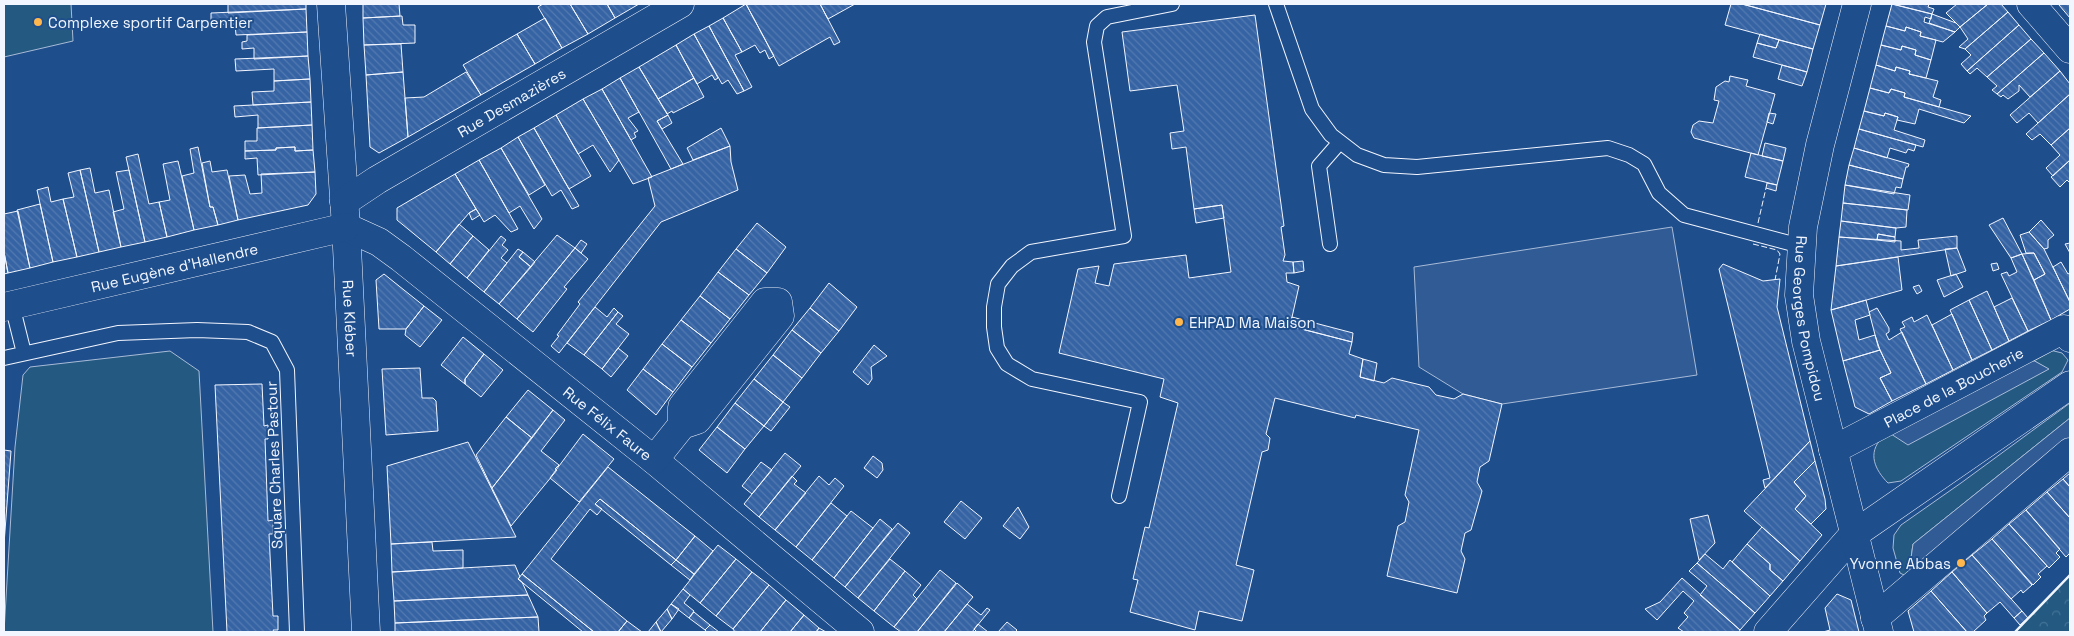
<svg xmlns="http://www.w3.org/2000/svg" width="2074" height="636" viewBox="0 0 2074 636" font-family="'Space Grotesk',sans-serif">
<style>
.grass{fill:#245a82;stroke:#a8bbd7}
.park{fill:url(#park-crowns);stroke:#a8bbd7}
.parking{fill:#305b95;stroke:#a8bbd7}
.building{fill:url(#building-back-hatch);stroke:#f2f6ff}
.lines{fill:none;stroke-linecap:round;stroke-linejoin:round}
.lane-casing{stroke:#f2f6ff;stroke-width:16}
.street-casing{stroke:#f2f6ff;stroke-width:29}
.secondary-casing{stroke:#f2f6ff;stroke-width:29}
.lane{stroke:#1f4e8c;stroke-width:14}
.street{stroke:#1f4e8c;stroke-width:28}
.secondary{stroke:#1f4e8c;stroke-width:28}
.fence{stroke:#f2f6ff;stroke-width:1;stroke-dasharray:6 2.5;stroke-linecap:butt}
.wall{stroke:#f2f6ff;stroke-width:2.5}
.poi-dot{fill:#ffb74d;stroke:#1f4e8c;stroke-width:2}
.labels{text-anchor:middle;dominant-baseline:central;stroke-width:4;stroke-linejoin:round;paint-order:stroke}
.poi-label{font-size:15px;fill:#f2f6ff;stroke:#1f4e8c;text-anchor:start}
.street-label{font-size:15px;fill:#f2f6ff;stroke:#1f4e8c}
</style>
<defs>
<pattern id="park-crowns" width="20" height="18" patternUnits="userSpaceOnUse" patternTransform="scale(1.25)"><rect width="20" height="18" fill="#245a82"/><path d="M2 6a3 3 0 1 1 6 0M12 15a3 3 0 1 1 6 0" fill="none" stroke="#447295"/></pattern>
<pattern id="building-back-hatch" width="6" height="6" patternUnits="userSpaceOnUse" patternTransform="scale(1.25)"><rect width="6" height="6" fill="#3563a3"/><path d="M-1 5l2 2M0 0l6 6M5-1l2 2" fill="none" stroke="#537ab1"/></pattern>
</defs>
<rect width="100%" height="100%" fill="#1f4e8c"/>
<path class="grass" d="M4,4H71L73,41L4,57Z
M2050,350L2062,353L2068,360L2062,372L1901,481L1888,483C1875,470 1867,453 1882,438L2048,369L2031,359Z
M170,351L199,371L213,632H4L15,447L23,375L30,367Z
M2070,403V418L1913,544L1909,572L1904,575L1900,573L1893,548L1894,535L1901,525L1961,483Z"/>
<path class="park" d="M2070,575V632H2015Z"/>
<path class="parking" d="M1672,227L1697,375L1502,404L1463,394L1419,367L1414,267Z
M2031,359L2049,369L1908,445L1891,434Z
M2070,418V441L1909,572L1913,544Z"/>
<path class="building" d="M228,4H306V9L228,13Z
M363,4H399L400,16L363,18Z
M543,4H570L588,34L562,48L538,7Z
M570,4H607L615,18L588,34Z
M607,4H639L615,18Z
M746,4H820L840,42L834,45L830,37L779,66Z
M746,4L774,56L769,59L765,50L760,53L755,45L742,52L723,18Z
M820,4H855L828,19Z
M1731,4H1742L1820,25L1813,49L1725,25Z
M1742,4H1826L1820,25Z
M1892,4H1929L1928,7L1934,9L1932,14Z
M1892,4L1932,14L1931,19L1925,17L1924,22L1955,32L1943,42L1920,36L1921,32L1906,27L1905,31L1886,26Z
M1957,4H1988L1960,27L1946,13Z
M1988,4H2001L2008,12L1965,49L1959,47L1968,39L1960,27Z
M2061,4H2070V18L2059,5Z
M306,9L307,32L236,35L235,24L211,25V13Z
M2008,12L2019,25L1967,71L1961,64L1971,55L1965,49Z
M1932,14L1956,23L1960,27L1955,32L1929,23Z
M1255,15L1284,226L1281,227L1285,255L1283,261L1293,262L1294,273H1286L1287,282L1299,286L1290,326L1352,342L1349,354L1363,359L1360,377L1384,383L1392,378L1429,387L1436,395L1454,399L1463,394L1502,404L1489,461L1480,467L1477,482L1482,491L1471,530L1465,533L1461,551L1465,559L1457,593L1387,576L1398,526L1405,522L1409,502L1405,495L1419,430L1356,415L1355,418L1275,398L1266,434L1270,438L1268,450L1262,452L1236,565L1254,570L1242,621L1199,611L1195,630L1130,612L1138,580L1133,579L1145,527L1149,528L1178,403L1160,397L1164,379L1059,353L1078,269L1099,266L1095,283L1109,286L1114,264L1186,255L1189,278L1231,272L1222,205L1194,209L1186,147L1172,149L1170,133L1184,131L1177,85L1130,91L1122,32Z
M402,16L403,25H415V43L364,45L363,18Z
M545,18L562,48L535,64L517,34Z
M723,18L742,52L735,55L752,87L744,91L709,26Z
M2019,25L2031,39L1987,77L1977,68L1970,74L1967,71Z
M709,26L744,91L737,94L728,80L722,84L694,34Z
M1886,26L1905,31L1906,27L1921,32L1920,36L1936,40L1931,60L1915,55L1916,50L1902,46L1901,50L1881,45Z
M307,32L308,56L254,59V48L242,49V42L247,41V35Z
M517,34L535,64L481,95L463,65Z
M694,34L718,78L715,80L712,75L697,84L676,45Z
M1760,34L1779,40L1776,48L1757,43Z
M2031,39L2044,53L1997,94L1992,90L1997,86L1987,77Z
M1779,40L1813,49L1807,72L1753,57L1757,43L1776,48Z
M401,44L403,72L366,75L364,45Z
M676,45L694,78L658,99L639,67Z
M1881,45L1901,50L1902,46L1916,50L1915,55L1931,60L1926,78L1909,74L1910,71L1896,67L1895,71L1876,65Z
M2044,53L2060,71L2030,97L2019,85V91L2008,99L2003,95L2001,97L1997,94Z
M308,56L310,79L274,81V69L236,71L235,59Z
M1782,65L1807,72L1802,86L1778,79Z
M1876,65L1895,71L1896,67L1910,71L1909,74L1938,81L1933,97L1941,100L1939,107L1904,97L1905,93L1891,89L1889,93L1870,88Z
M639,67L668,115L657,121L683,164L671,169L620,78Z
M2060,71L2070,84V94L2038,123L2029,113L2017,123L2010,115Z
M403,72L408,137L379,153L370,147L366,75Z
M466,72L481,95L408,137L405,98L424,97Z
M1730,76L1748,80L1746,86L1775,94L1758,155L1694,138L1691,132L1693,125L1699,121L1713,123L1719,101L1714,100L1716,87L1725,81L1729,82Z
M620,78L639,112L628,118L638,131L634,133L636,137L631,140L602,89Z
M694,78L704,97L673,113L672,111L667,114L658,99Z
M310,79L311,102L253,105L252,92L274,91V81Z
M1870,88L1889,93L1891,89L1905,93L1904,97L1971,116L1964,123L1919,109L1915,124L1897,120L1898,117L1885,113L1884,116L1864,111Z
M602,89L631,140L652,177L633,184L583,99Z
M2070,94V128L2051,145L2040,134L2032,140L2026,134Z
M583,99L619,160L610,172L593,145L578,154L556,115Z
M311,102L312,125L258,128V115L235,117L234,106Z
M1864,111L1884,116L1885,113L1898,117L1894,130L1925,140L1923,147L1859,129Z
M1769,113L1776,114L1773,124L1767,122Z
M556,115L591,176L569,189L534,128Z
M668,115L672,123L662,129L657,121Z
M312,125L313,150L295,151V147L276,148V150L245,151V141H257V128Z
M534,128L569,189L579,206L572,209L561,190L552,196L518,137Z
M721,128L730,146L693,160L687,148Z
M2070,128V160L2053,176L2046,168L2060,155L2051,145Z
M1859,129L1916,145L1914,151L1908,149L1906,153L1890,148L1887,158L1854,148Z
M518,137L545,185L529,195L501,148Z
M1765,143L1786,148L1783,161L1762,156Z
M730,146L731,162L738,190L661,222L559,353L551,346L559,336L557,335L580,304L578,302L655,206L648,178Z
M198,147L210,207H213L218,225L194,230L182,176L194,173L190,149Z
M295,147V151L313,150L315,172L258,175L257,158L245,159V151L276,150V148Z
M501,148L542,219L534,229L520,206L509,213L479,160Z
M1854,148L1909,164L1908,167H1906L1903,179L1849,165Z
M1751,153L1783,161L1777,185L1745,177Z
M138,154L149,204L159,202L167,237L145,242L126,157Z
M479,160L509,213L518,229L511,232L495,215L484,222L455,174Z
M2070,160V183L2067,180L2060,187L2051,177Z
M178,161L194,230L167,237L159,202L170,200L163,164Z
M210,161L212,172L227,170L238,220L218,225L213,207H210L202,163Z
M1849,165L1903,179L1901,188L1896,187L1894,194L1845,185Z
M90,168L95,193L109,190L121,247L99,252L80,170Z
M80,170L99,252L77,257L63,199L74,197L68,173Z
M129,170L145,242L121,247L113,212L124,209L116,172Z
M315,172L316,194L308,205L238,220L229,176L245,175L250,194L262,193L261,174Z
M455,174L476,209L469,213L436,252L397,220V208Z
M1767,183L1777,185L1776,191L1766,188Z
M1845,185L1910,195L1908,210L1843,203Z
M48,187L51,202L63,199L77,257L53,262L37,190Z
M1843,203L1907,210L1906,227L1896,228L1841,221Z
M40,204L53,262L30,268L17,210Z
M1222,205L1224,218L1196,223L1194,209Z
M476,209L480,215L472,220L469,213Z
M18,211L30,268L8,273L4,252V214Z
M2003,218L2022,254L2011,258L1989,225Z
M2041,220L2054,235L2048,240V248L2044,249L2029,232Z
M1841,221L1896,228L1895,237L1878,234L1877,240L1839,237Z
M757,223L786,247L767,273L736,249Z
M459,224L473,236L450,264L436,252Z
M2029,232L2044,249L2070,302V309L2051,320L2034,280L2045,274L2034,253H2026L2020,235Z
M1878,234L1895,237V242L1877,240Z
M557,235L575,248L517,319L499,304Z
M473,236L489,250L467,278L450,264Z
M501,236L506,240L502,245L508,250L501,258L507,263L484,292L467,278Z
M1957,236V248L1836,266L1839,237L1901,241V250L1919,248L1918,240Z
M581,240L587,244L581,253L575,248Z
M2070,243V253L2065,244Z
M575,248L588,259L564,287L567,289L533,332L517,319Z
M1957,248L1966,271L1951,276L1945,249Z
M518,249L523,252L519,257L531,267L499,304L484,292Z
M736,249L767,273L749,295L718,272Z
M4,252L8,273L4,274Z
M523,252L535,262L531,267L519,257Z
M2034,253L2045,274L2034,280L2022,254Z
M2022,254L2051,320L2028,331L2001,274L2007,272L2009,276L2017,272L2011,258Z
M1898,257L1902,290L1831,310L1836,266Z
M1303,261L1304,271L1294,273L1293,262Z
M2061,262L2068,274L2070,273V302L2053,267Z
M1997,263L1999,269L1993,271L1991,264Z
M1723,264L1763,281L1780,279L1777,307L1810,441L1765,488L1763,480L1770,478L1719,269Z
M718,272L749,295L730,319L700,296Z
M384,274L424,306L406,329H379L376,280Z
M1956,274L1963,287L1944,297L1937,280Z
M829,283L857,307L839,331L810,308Z
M1919,285L1922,291L1917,294L1913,287Z
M1987,291L2009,341L1992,350L1969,300Z
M700,296L730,319L711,343L681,320Z
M2012,298L2028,331L2009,341L1994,307Z
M1866,300L1870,315L1855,320L1859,340L1875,335L1880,350L1843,361L1831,310Z
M1969,300L1992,350L1972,360L1950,310Z
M424,306L442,320L420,347L405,335L406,329Z
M595,307L607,317L614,308L618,312L584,355L567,343Z
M810,308L839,331L821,353L792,330Z
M1877,308L1889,328V332L1886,334L1889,340L1902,332L1926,384L1892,401L1880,378L1891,373L1878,346L1869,312Z
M618,312L623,316L616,324L629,334L602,369L584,355Z
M1952,314L1972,360L1953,370L1932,325Z
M1927,315L1953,370L1926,384L1900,329L1905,327L1902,322L1912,317L1914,322Z
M1292,317L1353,333L1352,342L1290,326Z
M681,320L711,343L692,367L662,344Z
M792,330L821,353L802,378L773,355Z
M463,337L484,354L465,379V384L441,365Z
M662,344L692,367L673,392L643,369Z
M874,345L887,356L871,367L872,379L868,385L853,372Z
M618,348L628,356L611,377L602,369Z
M1880,350L1891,373L1880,378L1892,401L1869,414L1855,407L1843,361Z
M484,354L503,370L481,397L465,384V379Z
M773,355L802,378L783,402L754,379Z
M1363,359L1377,363L1374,381L1360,377Z
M420,368L422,398H433L436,401L438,431L386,435L382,369Z
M643,369L673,392L656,415L627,390Z
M754,379L783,402L764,426L735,403Z
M262,384L264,426L268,425V439H265L268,521L273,520V534H269L273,616H278V630H273L274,632H227L215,385Z
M528,390L553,410L532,438L506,417Z
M783,402L790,407L771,431L764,426Z
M735,403L764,426L745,449L717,427Z
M553,410L565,420L541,451L559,465L555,469L557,470L511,526L492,488Z
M506,417L532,438L492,488L476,455Z
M717,427L745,449L727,473L699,450Z
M583,434L614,459L579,502L550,478Z
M1810,441L1815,461L1794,482L1806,496L1795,509L1822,535L1800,561L1744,511Z
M468,442L516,537L391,544L387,466Z
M4,450L11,451L4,544Z
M785,453L801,466L759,517L744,504Z
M873,456L882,463L883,470L877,478L864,468Z
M1815,461L1825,499L1826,509L1811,524L1795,509L1806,496L1794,482Z
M761,462L772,470L752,494L742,486Z
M608,467L695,536L676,560L600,499L595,504L602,509L597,515L590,509L551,559L627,621L618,632H594L522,574Z
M2070,473V487L2063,479Z
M792,476L797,481L794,484L806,493L775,530L759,517Z
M819,476L829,485L835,478L844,486L796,547L775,530Z
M2063,479L2070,487V518L2047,492Z
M2047,492L2070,518V553L2066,557L2026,510Z
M600,499L676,560L671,565L595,504Z
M961,501L982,518L965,539L944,522Z
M831,503L847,516L812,560L796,547Z
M1018,507L1029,527L1020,539L1003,526Z
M2026,510L2060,549L2056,553L2060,557L2049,568L2009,524Z
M851,511L873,528L834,578L812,560Z
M1708,515L1715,543L1699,560L1690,519Z
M880,519L892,529L845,587L834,578Z
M898,523L910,533L858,598L845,587Z
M2009,524L2047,566L2038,574L2041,577L2033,585L1992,539Z
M1762,527L1800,561L1783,581L1770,570V564L1747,544Z
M695,536L713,551L694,574L676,560Z
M1992,539L2032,585L2023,593L2021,590L2011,599L1972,555Z
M432,542L433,551L463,550V568L392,572L391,544Z
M1747,544L1770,564V570L1783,581L1770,596L1732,562Z
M718,545L736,559L700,603L683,589Z
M1705,554L1723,569L1730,560L1770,596L1755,613L1697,563Z
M1972,555L2022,611L2014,618L2000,602L1987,613L1952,572Z
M736,559L752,572L716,616L700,603Z
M890,559L905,571L874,611L858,598Z
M676,560L694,574L690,580L671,565Z
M1697,563L1755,613L1740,630L1700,595L1707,586L1689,571Z
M515,565L520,577L518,579L522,582L528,595L394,601L392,572Z
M940,570L956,583L917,632H901L894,627Z
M905,571L921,585L913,595L917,599L894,627L874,611Z
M752,572L769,585L733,629L716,616Z
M1952,572L1987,613L1984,616L1986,620L1973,632H1967L1931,591Z
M522,574L594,632H583L518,579Z
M1682,578L1740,630L1739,632H1684L1678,628L1688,617L1684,613L1694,601L1683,591L1657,620L1645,609L1660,602Z
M957,583L973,597L944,632H917Z
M769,585L786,600L760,632H735L733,629Z
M683,589L690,595L684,603L694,611L689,618L671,604Z
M1931,591L1967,632H1914L1908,611Z
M1837,594L1851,600L1859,632H1823L1830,630L1825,608Z
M528,595L538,617L395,623L394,601Z
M786,600L804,615L790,632H760Z
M671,604L679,609L672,619L667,609Z
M967,604L981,615L987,608L990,610L972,632H944Z
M667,609L672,619L661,632L656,622Z
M2022,611L2028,618L2020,625L2014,618Z
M694,612L710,625L705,630L689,618Z
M804,615L819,628L816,632H790Z
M538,617L539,632H395V623Z
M627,621L642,632H618Z
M656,622L661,632H648Z
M1007,622L1017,630L1015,632H998Z
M978,624L988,632H977L974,629Z
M710,625L719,632H707L705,630Z
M819,628L826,632H816Z"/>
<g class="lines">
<defs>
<path id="lane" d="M1276,4L1312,109L1331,135L1357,155L1384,165L1417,167L1608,148L1629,155L1644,164L1659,193L1684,215L1801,246
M1330,244L1319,166L1340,142
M12,305L24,353
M4,358L118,333L197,330L248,332L272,342L287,370L297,632
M1119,496L1140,402L1032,379L1007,364L997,348L994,327V307L998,284L1012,266L1031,252L1124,236L1094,42L1097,26L1107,17L1172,4"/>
<g id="street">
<path id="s1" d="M331,4L346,227L366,632"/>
<path d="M2031,4L2070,49"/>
<path id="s2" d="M344,202L377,180L680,4"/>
<path id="s3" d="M346,227L379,242L401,258L654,460L860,632"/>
<path id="s4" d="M4,307L346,227"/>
<path id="s5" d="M1833,450L2064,329L2070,338"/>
<path d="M654,460L682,425V407L765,302H778L780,316L697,420L682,425"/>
<path d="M1875,618L2070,452"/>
<path d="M1768,632L1853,535L2070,385"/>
</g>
<g id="secondary">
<path id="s6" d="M1857,4L1820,145L1803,227L1799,295L1806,341L1879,632"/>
</g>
</defs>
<use href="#lane" class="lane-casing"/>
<use href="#street" class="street-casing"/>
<use href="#secondary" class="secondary-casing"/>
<use href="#lane" class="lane"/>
<use href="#street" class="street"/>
<use href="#secondary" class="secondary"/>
<path class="fence" d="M1758,223L1766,188
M1753,244L1777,250L1780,254L1775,280"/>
<path class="wall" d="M2015,632L2070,575"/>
</g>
<g class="poi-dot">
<circle cx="38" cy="22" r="5"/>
<circle cx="1179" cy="322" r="5"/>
<circle cx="1961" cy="563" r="5"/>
</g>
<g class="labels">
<g class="poi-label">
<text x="48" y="22">Complexe sportif Carpentier</text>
<text x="1189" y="322">EHPAD Ma Maison</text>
<text x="1951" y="563" text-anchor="end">Yvonne Abbas</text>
</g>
<g class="street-label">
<text stroke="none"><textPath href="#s2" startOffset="195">Rue Desmazières</textPath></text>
<text stroke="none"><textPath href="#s4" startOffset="175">Rue Eugène d'Hallendre</textPath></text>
<text stroke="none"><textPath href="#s1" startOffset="315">Rue Kléber</textPath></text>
<text stroke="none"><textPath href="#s6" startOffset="322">Rue Georges Pompidou</textPath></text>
<text stroke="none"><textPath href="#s5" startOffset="136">Place de la Boucherie</textPath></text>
<text stroke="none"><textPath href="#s3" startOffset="328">Rue Félix Faure</textPath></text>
<text transform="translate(274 465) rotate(-92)">Square Charles Pastour</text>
</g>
</g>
<rect width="2074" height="636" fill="none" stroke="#f2f6ff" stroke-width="10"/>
</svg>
